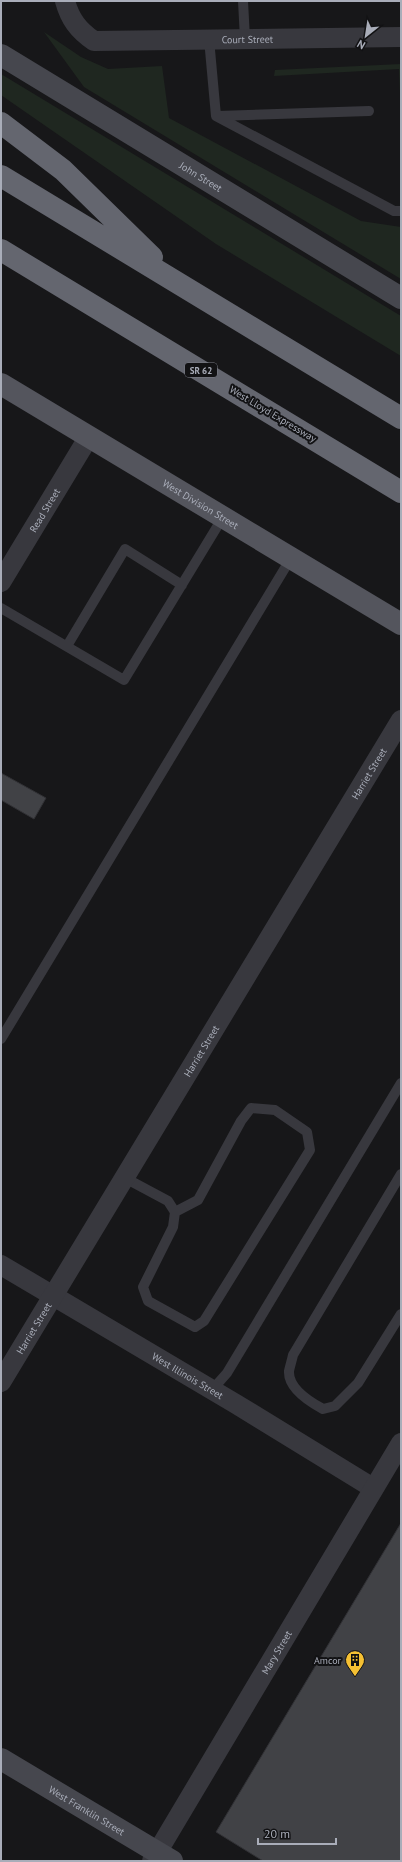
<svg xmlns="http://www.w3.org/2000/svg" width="402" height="1862" viewBox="0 0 402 1862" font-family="'PT Sans',sans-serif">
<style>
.green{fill:#1f2720}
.building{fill:#414246;stroke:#313135}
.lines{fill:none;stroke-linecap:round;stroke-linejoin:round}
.service{stroke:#38383e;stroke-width:10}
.minor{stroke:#38383e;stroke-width:20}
.secondary{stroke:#46474e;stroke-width:22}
.primary{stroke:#54555d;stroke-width:22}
.motorway{stroke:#64666f;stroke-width:22}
.labels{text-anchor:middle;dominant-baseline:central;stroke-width:4;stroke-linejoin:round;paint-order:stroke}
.shield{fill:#121214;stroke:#7c7e88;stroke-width:1}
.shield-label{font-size:9px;font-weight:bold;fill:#a9adb9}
.street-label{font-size:10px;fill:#a9adb9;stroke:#121214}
.poi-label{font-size:10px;fill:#a9adb9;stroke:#121214;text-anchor:end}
</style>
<rect width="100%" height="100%" fill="#171719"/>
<path class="green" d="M44,32L81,57L108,69L162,66L169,118L361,221L401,227V279L84,87Z
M401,64V118L399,69L274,76L275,70Z
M1,74L401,316V356L216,244L11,102L1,95Z"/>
<path class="building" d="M1,773L46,798L34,819L1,800Z
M401,1523V1861H263L216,1832Z"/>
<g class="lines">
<path class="service" d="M243,1L245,39
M209,39L216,116L394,211H401
M218,116L369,111
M1,608L124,680L223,517
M67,646L125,549L182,585
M1,1039L291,558
M401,1174L293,1355C292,1360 290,1366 289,1371C288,1388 310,1402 323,1409L335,1406L358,1383L401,1314
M125,1178L168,1201L175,1212L173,1227L143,1287L148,1301L195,1327L204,1321L310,1150L307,1132L275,1110L251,1108L241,1121L198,1200L175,1212
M212,1390L227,1373L401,1083"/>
<g class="minor">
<path id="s1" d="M65,1C70,19 78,30 94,41L401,37"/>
<path id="s2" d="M1,582L88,438"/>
<path id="s3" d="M1,1265L236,1404L373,1488"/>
<path id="s4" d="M1,1382L401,720"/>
<path id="s5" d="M152,1861L401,1443"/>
</g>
<g class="secondary">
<path id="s6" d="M1,55L401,298"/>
<path id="s7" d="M1,1759L172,1861"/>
</g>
<path class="primary" id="s8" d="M1,384L401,624"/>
<path class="motorway" d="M1,123L63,170L152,257
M1,176L401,418
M1,250L401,492"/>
</g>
<defs>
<symbol id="building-pin" viewBox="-11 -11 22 30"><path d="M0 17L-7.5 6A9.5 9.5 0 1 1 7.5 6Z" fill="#f5c033" stroke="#121214"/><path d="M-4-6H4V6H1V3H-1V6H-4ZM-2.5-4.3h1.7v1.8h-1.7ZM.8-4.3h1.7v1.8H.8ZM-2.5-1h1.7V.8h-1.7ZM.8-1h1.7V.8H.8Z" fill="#111"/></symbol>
</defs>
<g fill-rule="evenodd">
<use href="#building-pin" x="344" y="1649" width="22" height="30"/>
</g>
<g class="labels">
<rect class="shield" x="185" y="363" width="32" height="14" rx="3"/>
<g class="shield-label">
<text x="201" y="370">SR 62</text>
</g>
<g class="street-label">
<text stroke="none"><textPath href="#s1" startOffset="204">Court Street</textPath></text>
<text stroke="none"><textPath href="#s6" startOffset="234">John Street</textPath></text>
<text transform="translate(273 414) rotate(31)">West Lloyd Expressway</text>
<text stroke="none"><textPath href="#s8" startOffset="233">West Division Street</textPath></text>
<text stroke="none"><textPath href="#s2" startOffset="84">Read Street</textPath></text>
<text stroke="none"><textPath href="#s4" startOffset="711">Harriet Street</textPath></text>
<text stroke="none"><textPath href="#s4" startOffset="387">Harriet Street</textPath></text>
<text stroke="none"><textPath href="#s4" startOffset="63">Harriet Street</textPath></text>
<text stroke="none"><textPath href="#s3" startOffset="217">West Illinois Street</textPath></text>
<text stroke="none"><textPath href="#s5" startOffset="243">Mary Street</textPath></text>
<text stroke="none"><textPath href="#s7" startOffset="100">West Franklin Street</textPath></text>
</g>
<g class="poi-label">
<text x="341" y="1660">Amcor</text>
</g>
</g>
<rect width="402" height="1862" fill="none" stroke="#a9adb9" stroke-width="4"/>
<g transform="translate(366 36) rotate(210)" stroke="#121214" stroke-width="3" paint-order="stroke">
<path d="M0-3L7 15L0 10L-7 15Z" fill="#a9adb9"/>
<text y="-6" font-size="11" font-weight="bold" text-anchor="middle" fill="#a9adb9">N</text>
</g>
<path d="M258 1838v6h78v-6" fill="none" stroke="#a9adb9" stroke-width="2"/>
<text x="264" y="1838" font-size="12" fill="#a9adb9" stroke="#121214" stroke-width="3" paint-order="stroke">20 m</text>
</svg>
